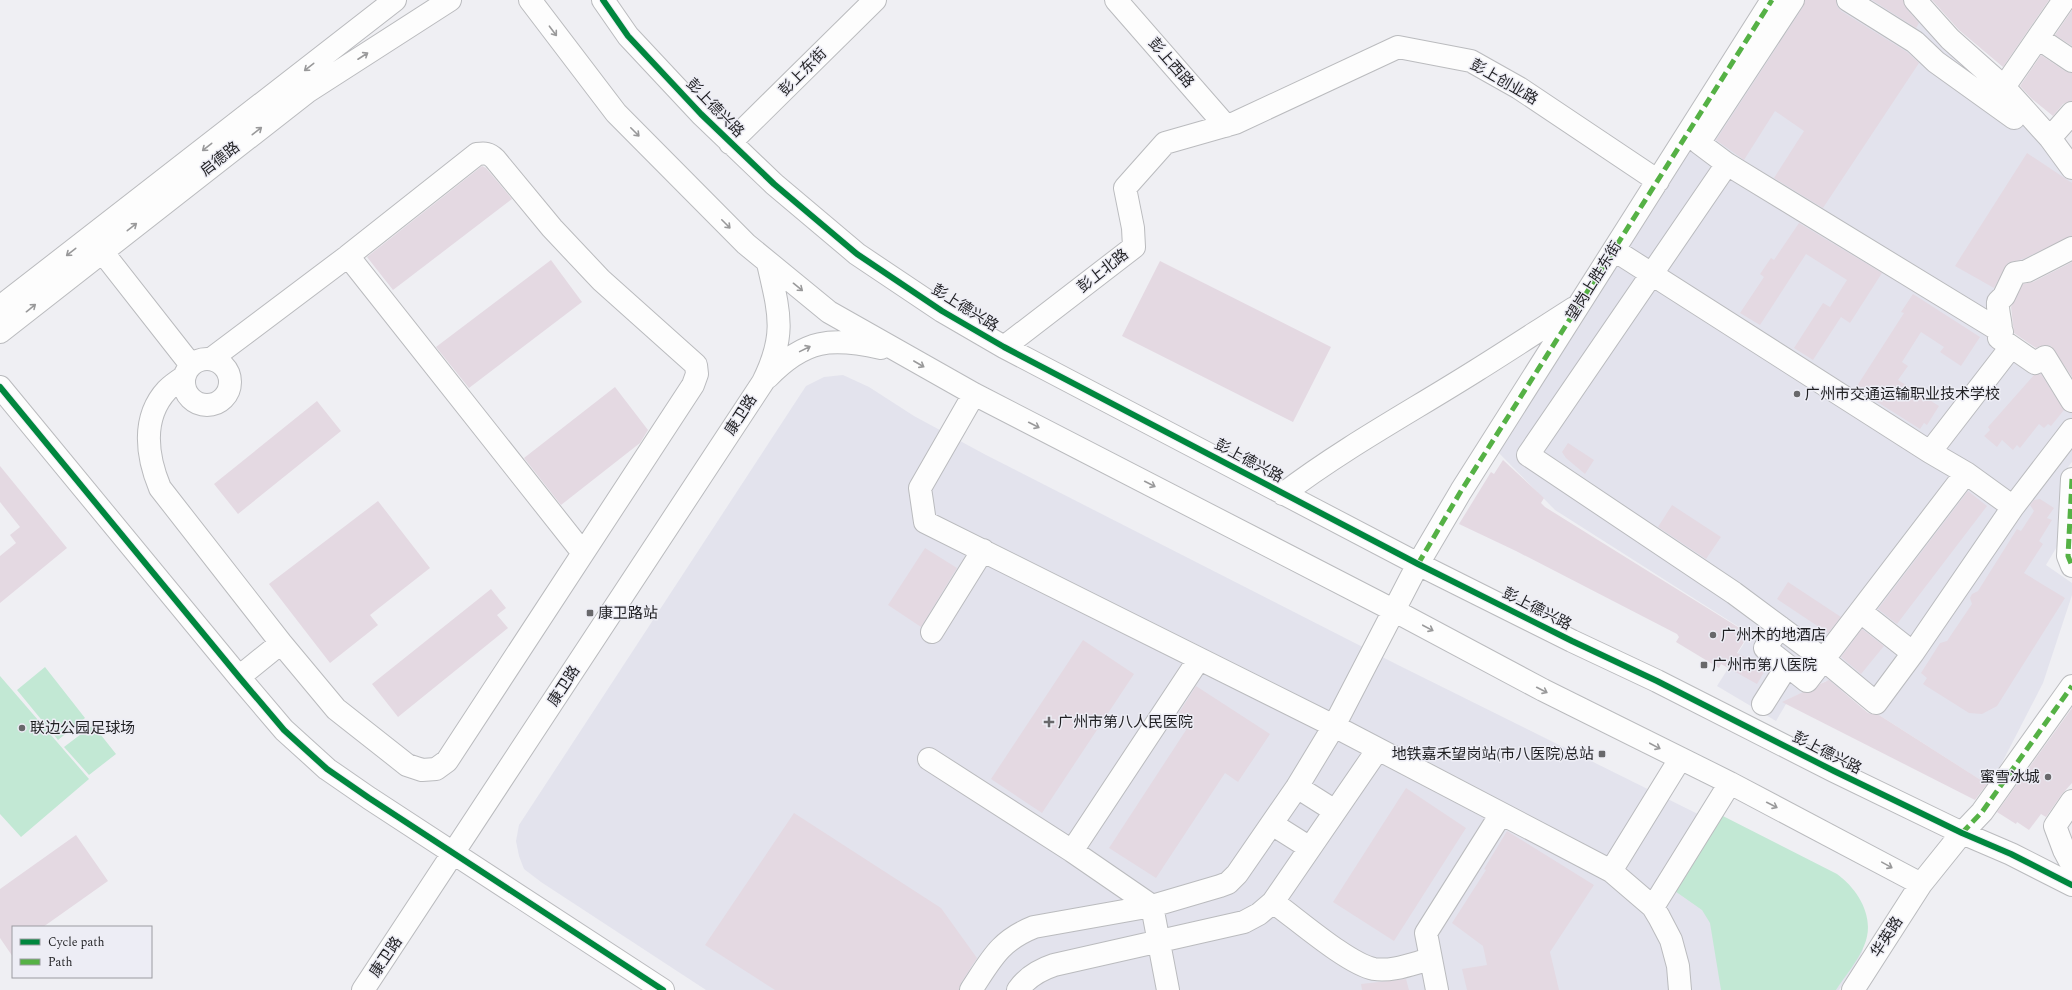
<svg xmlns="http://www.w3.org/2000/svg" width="2072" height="990" viewBox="0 0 2072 990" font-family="Spectral,'Noto Sans SC',serif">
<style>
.built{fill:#e3e3ed}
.green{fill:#c2e8d4}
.building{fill:#e4d9e2}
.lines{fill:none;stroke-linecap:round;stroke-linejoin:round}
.minor-casing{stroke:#babbbe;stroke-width:24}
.minor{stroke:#fdfdfd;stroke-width:22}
.quiet{stroke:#55b145;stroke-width:5;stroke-dasharray:10 5;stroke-linecap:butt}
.cycleway-casing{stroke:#ededf5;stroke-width:8}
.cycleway{stroke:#00873e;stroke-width:6}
.oneway{stroke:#99999a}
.poi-dot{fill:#68686b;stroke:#ededf5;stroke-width:1.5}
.labels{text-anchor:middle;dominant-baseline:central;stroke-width:3;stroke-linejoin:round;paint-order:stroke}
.street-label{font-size:15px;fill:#1f1f22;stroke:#ededf5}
.poi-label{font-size:15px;fill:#1f1f22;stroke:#ededf5;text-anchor:start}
</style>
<rect width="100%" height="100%" fill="#efeff3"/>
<path class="built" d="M1784,0H1909L2072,171V245L2026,266L1996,329L2034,365L2072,404V462L2064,472L2061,540L2046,565L2072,583V595L2043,683L1990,786L1826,681L1789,699L1776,721L1717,686L1750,634L1555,510L1495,449Z
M843,375L869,387L914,416L986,455L1398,665L1722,826L1863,949L1860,959L1839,990H706L541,882L524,869L519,856L516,841L519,825L806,386L824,377Z"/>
<path class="green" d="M45,667L85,718L58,740L17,690Z
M0,676L89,779L21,837L0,814Z
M93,725L116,754L89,775L64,747Z
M1719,814L1837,874C1859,890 1876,919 1864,946C1858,961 1845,976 1836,990H1721L1710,923L1702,910L1672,889Z"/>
<path class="building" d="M1805,0H1836L1837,6L1841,11L1907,52L1919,63L1823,208L1774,178L1804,131L1775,111L1744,160L1716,140L1803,7Z
M1872,0H1903L1906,8L1919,23L1916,28Z
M1932,0H2049L2003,67L1959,30Z
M2072,10V46L2055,35Z
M2041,55L2065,71L2072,73V101L2063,104L2053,116L2032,99L2020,86Z
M2027,153L2072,183V236L2023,259L2008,263L1994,288L1955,266Z
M482,166L486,168L512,199L393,290L367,257Z
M1799,223L1882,273L1850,323L1841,317L1813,360L1794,348L1823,303L1830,307L1847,280L1806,254L1760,325L1740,313L1764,277L1760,274L1771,258L1774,260Z
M551,260L582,302L469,388L436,347Z
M1160,261L1331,347L1293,422L1122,336Z
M2072,262V377L2051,346L2044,345L2036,348L2014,333L2011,307L2023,284L2033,282Z
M1913,294L1980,337L1961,366L1940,352L1944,347L1921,332L1902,362L1908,366L1898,380L1939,406L1927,425L1924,423L1920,429L1871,398L1872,396L1857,386L1904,313L1901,312Z
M2041,374L2064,410L2051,426L2048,424L2044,428L2039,424L2020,448L2017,445L2013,450L2002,440L1997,447L1984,436L1990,430L1988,427L2034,375Z
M615,387L648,430L640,443L561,505L524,458Z
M317,401L341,431L238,514L214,484Z
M1568,443L1594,460L1585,474L1566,458L1562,452Z
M1503,460L1544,498L1541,503L1545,507L1749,634L1737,653L1766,669L1757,684L1721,664L1719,668L1676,642L1679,637L1677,634L1516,551L1459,524L1491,472L1494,474Z
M0,466L67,548L0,603V556L16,543L10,535L20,527L0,502Z
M1968,491L1987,506L1897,624L1878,609Z
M2040,499L2054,508L2047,518L2052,520L2039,541L2043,544L2024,573L2065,598L1997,706L1982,714L1969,713L1923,684L1927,678L1921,673L1940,643L1947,641L1972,604L1970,598L1972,594L1978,591L2017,529L2021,531L2034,511L2030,505L2034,500Z
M378,501L430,568L370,615L378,625L330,663L269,584Z
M1672,505L1721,537L1706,559L1658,527Z
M925,548L957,568L921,627L888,605Z
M1788,582L1841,617L1828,633L1777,599Z
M491,589L506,608L497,615L508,628L398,717L372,684Z
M1862,629L1884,646L1861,674L1841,657Z
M1083,640L1134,674L1042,813L991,779Z
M1829,680L1868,713L1879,715L1987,784L1975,800L1782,702L1803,692H1812L1820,684Z
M1196,686L1270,734L1238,782L1225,773L1156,878L1109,848L1188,727L1175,719Z
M2072,708V783L2062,794L2046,817L2041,814L2029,830L2017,822L2016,824L1997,812Z
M1406,788L1466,828L1394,941L1333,902Z
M794,813L941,908L977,958L961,983L959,990H775L705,945Z
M1507,831L1594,885L1550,952L1559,990H1467L1462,969L1487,965L1483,946L1452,923L1486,870L1484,869Z
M76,835L108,881L43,927H13V957L0,938V889Z
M1406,979L1409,990H1362L1361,984Z"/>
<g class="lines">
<defs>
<path id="minor" d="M530,0L616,113L746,244L829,312L974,394L1393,610L1543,690L1730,783L1921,884
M603,0L628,36L701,114L774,184L857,254L942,311L1004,347L1418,564L1572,641L1657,681L1834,771L1962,833L2011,854L2072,885
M1116,0L1226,126
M1793,0L1699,143L1727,164L2002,332
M1848,0L1915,42L1936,62L2014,118
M1915,0L1950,39L2004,87L2050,138
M2038,38L2072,61
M2004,87L2064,0
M2072,113L2050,138L2072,168
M730,143L875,0
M1727,164L1528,455L1734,593L1823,659L1876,703L1913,653L2013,507L2072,430
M93,240L191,365
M2072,248L2027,271L2015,273L2004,296L1998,302C1997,315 2004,327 1999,338L2035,363L2045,357L2072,401
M1614,250L1930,452
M348,256L583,553
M0,307L395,0
M0,332L307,92L450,0
M1004,347L1134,247L1133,228L1125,188L1165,143L1235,123L1398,47L1471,61L1519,88L1658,181
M184 382a23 23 0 1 1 46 0a23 23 0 1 1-46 0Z
M184,377C178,381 172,385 167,390C141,418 147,457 160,488L281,643L336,709L407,765L422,770L436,769L447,761L693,385L697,374L696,365L601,280L552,228L495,159C489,153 485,153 477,154L348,256L211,359
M768,377C805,339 831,337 881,348
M0,387L239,677L284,730L327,769L369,798L663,990
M974,394L920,488L925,522L1334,726L1611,871L1653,907L1659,917L1671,940L1678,966L1680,990
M1966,473L2013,507
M2072,479L2068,556L2072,566
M1283,494C1345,447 1412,411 1477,370C1509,350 1541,329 1574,308
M1861,612L1913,653
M1780,627L1765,648L1807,681L1966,473L1930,452L2011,347
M932,632L983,550
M239,677L281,643
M1763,704L1787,666
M929,759L1072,851L1152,906L1168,990
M1297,787L1335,811
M2072,801L2055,826L2064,850L2072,865
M1272,824L1310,848
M1072,851L1199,659
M1611,871L1680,759
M1273,902C1297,919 1348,964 1374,969C1393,972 1414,963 1431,959
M1653,907L1730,783
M363,990L763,382C787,334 779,312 768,263
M971,990C991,960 999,941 1034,927L1152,906L1220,886L1228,883L1237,874L1297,787L1334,726L1418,564L1461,491L1772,0
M1018,990C1027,977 1039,970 1054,965L1244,922L1259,914L1273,902L1378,749
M1437,990L1426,933L1501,814
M1853,990L1921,884L1962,833L1982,812L2072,686"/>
</defs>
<use href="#minor" class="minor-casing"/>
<use href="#minor" class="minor"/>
<path class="quiet" d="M2072,479L2068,556L2072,566
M1418,564L1461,491L1772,0
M1962,833L1982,812L2072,686"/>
<defs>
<path id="cycleway" d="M603,0L628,36L701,114L774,184L857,254L942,311L1004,347L1418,564L1572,641L1657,681L1834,771L1962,833L2011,854L2072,885
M0,387L239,677L284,730L327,769L369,798L663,990"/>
</defs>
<use href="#cycleway" class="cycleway-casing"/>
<use href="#cycleway" class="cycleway"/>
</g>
<defs><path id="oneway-shaft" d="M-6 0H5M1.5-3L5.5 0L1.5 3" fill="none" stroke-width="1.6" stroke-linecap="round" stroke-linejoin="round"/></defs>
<g class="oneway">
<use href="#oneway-shaft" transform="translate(553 31) rotate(53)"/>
<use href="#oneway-shaft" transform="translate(363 56) rotate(-33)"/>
<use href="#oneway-shaft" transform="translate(309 67) rotate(142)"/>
<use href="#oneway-shaft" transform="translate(257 131) rotate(-38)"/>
<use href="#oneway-shaft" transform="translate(635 132) rotate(45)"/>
<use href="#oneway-shaft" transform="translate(207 147) rotate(142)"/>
<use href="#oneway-shaft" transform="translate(726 224) rotate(45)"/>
<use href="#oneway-shaft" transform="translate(132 227) rotate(-38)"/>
<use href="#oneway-shaft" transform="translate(71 252) rotate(142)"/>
<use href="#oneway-shaft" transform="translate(798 287) rotate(39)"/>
<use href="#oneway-shaft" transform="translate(31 308) rotate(-39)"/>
<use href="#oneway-shaft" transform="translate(805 349) rotate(-26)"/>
<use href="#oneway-shaft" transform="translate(919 364) rotate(30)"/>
<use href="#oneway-shaft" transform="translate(1034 425) rotate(27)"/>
<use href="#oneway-shaft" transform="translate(1150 484) rotate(27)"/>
<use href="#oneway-shaft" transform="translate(1428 628) rotate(28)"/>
<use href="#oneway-shaft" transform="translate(1542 690) rotate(27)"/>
<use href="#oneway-shaft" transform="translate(1655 746) rotate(28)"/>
<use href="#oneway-shaft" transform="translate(1772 805) rotate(27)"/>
<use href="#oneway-shaft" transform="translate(1887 865) rotate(29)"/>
</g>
<g class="poi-dot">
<circle cx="1797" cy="394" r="4"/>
<rect x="586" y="609" width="8" height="8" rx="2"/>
<circle cx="1713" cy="635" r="4"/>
<rect x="1700" y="661" width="8" height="8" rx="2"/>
<path d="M1047 716h4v4h4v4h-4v4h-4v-4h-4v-4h4z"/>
<circle cx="22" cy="728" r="4"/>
<rect x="1598" y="750" width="8" height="8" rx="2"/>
<circle cx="2048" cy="777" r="4"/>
</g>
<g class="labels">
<g class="street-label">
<text transform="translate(1171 63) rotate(49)">彭上西路</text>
<text transform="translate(803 72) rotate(-45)">彭上东街</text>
<text transform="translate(1504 82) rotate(30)">彭上创业路</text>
<text transform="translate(715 108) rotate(46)">彭上德兴路</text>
<text transform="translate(220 159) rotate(-38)">启德路</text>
<text transform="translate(1103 271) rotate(-38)">彭上北路</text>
<text transform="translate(1594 281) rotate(-58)">望岗上胜东街</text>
<text transform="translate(965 308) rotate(32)">彭上德兴路</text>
<text transform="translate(741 415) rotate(-57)">康卫路</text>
<text transform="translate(1249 461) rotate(28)">彭上德兴路</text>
<text transform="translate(1537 609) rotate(27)">彭上德兴路</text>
<text transform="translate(564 686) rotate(-57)">康卫路</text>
<text transform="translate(1827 753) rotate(27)">彭上德兴路</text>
<text transform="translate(1887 937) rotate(-57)">华英路</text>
<text transform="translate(386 957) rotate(-56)">康卫路</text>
</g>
<g class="poi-label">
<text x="1805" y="394">广州市交通运输职业技术学校</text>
<text x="598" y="613">康卫路站</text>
<text x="1721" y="635">广州木的地酒店</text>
<text x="1712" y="665">广州市第八医院</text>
<text x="1058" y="722">广州市第八人民医院</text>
<text x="30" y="728">联边公园足球场</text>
<text x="1594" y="754" text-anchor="end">地铁嘉禾望岗站(市八医院)总站</text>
<text x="2040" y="777" text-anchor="end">蜜雪冰城</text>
</g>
</g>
<rect x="12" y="926" width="140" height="52" fill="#ededf5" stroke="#9b9ba1"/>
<rect x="20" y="939" width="20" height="6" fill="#00873e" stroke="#9b9ba1"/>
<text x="48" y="946" font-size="12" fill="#1f1f22">Cycle path</text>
<rect x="20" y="959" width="20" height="6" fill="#55b145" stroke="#9b9ba1"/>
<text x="48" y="966" font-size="12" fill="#1f1f22">Path</text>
</svg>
